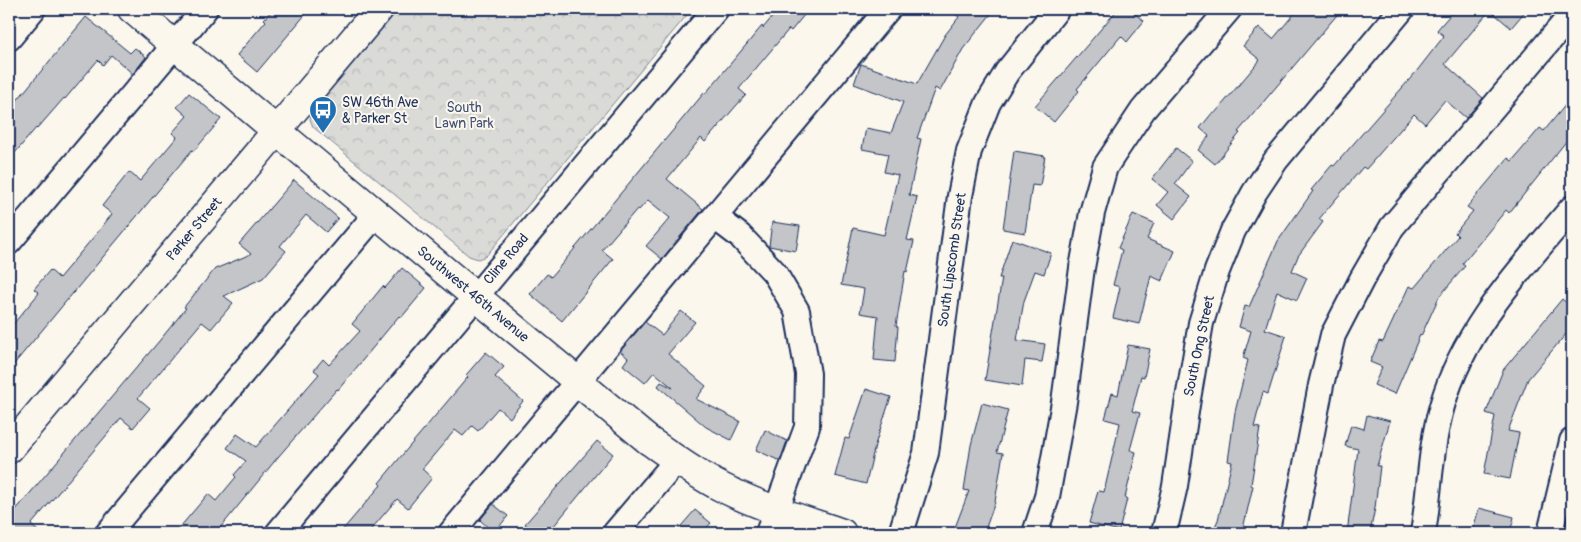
<svg xmlns="http://www.w3.org/2000/svg" width="1581" height="542" viewBox="0 0 1581 542" font-family="Pangolin,sans-serif">
<style>
.forest{fill:url(#forest-crowns);stroke:#7a849a}
.building{fill:#c3c5c9;stroke:#1b2f5e}
.lines{fill:none;stroke-linecap:round;stroke-linejoin:round}
.minor-casing{stroke:#1b2f5e;stroke-width:28}
.major-casing{stroke:#1b2f5e;stroke-width:31}
.minor{stroke:#fbf7ec;stroke-width:24}
.major{stroke:#fbf7ec;stroke-width:28}
.labels{text-anchor:middle;dominant-baseline:central;stroke-width:4;stroke-linejoin:round;paint-order:stroke}
.poi-label{font-size:14px;fill:#1b2f5e;stroke:#fbf7ec;text-anchor:start}
.park-label{font-size:14px;fill:#415176;stroke:#fbf7ec}
.street-label{font-size:14px;fill:#1b2f5e;stroke:#fbf7ec}
</style>
<defs>
<pattern id="forest-crowns" width="20" height="18" patternUnits="userSpaceOnUse" patternTransform="scale(1.25)"><rect width="20" height="18" fill="#dadad7"/><path d="M2 6a3 3 0 1 1 6 0M12 15a3 3 0 1 1 6 0" fill="none" stroke="#babbbb"/></pattern>
</defs>
<rect width="100%" height="100%" fill="#fbf7ec"/>
<filter id="ink" filterUnits="userSpaceOnUse"><feTurbulence type="fractalNoise" baseFrequency=".02" numOctaves="2"/><feDisplacementMap in="SourceGraphic" scale="10" xChannelSelector="R" yChannelSelector="G"/><feConvolveMatrix kernelMatrix="1 2 1 2 8 2 1 2 1" color-interpolation-filters="sRGB"/></filter>
<g filter="url(#ink)">
<path class="forest" d="M399,9H692L486,256L478,259L469,256L313,127L310,119L312,112Z"/>
<path class="building" d="M273,9H310L257,72L237,55L266,21L264,19Z
M779,9H809L791,31L789,29L747,79L739,89L746,95L736,106L705,142L701,138L667,179L703,209L662,259L646,246L670,218L648,200L639,210L637,209L602,250L613,259L562,321L530,294L547,274L551,277L704,93L705,94L762,26L763,28Z
M949,9H995L963,49L940,91L935,88L917,138L921,139L909,195L917,197L907,240L914,241L907,272L905,271L896,326L898,327L895,362L874,360L878,316L860,313L864,289L841,285L853,228L884,235L898,175L884,172L888,154L862,149L866,128L891,133L903,102L854,84L861,64L917,84L945,35L959,17Z
M1118,9H1129L1144,21L1127,42L1121,36L1077,89L1079,91L1054,122L1035,106Z
M1298,9H1342L1238,132L1240,133L1215,164L1198,150L1209,136L1200,128L1213,112L1215,113L1260,60L1243,46L1259,27L1273,39Z
M1455,9H1527L1511,28L1490,10L1445,64L1483,98L1466,118L1445,100L1425,124L1414,114L1366,169L1363,167L1319,219L1323,222L1298,256L1292,271L1307,278L1297,300L1277,291L1265,329L1286,336L1268,394L1263,392L1254,427L1260,428L1251,485L1253,486L1242,533H1212L1218,520L1232,462L1228,461L1235,412L1248,360L1243,358L1251,331L1239,327L1245,306L1249,307L1278,241L1313,191L1311,190L1332,165L1334,166L1416,72L1444,36L1437,30Z
M86,17L130,53L135,48L146,57L133,74L111,55L103,65L98,60L65,99L64,98L37,129L36,128L9,160V110Z
M189,93L221,119L194,151L192,150L9,370V329L39,293L34,289L50,270L59,278L97,233L112,214L102,206L129,172L140,181L177,137L172,133L187,116L177,107Z
M1572,97V134L1509,213L1506,210L1462,264L1465,266L1439,297L1421,336L1420,335L1395,394L1374,385L1382,367L1370,362L1379,341L1383,342L1409,286L1414,288L1458,236L1455,233L1473,211L1467,207L1508,158L1512,161L1540,128L1544,131Z
M1176,148L1192,161L1175,184L1191,197L1174,219L1157,205L1168,192L1152,179Z
M1014,151L1045,156L1040,186L1032,185L1025,233L1003,229Z
M294,180L338,218L326,232L306,215L280,246L286,251L263,278L224,296L233,303L211,329L202,322L138,398L150,408L133,428L121,418L31,525L40,533H9V518L160,340L186,308L184,307L215,269L251,254L239,244Z
M1133,214L1154,223L1147,239L1175,251L1162,281L1151,276L1139,324L1113,318L1120,287L1113,285L1122,250L1118,248Z
M772,222L800,226L796,251L769,246Z
M1012,239L1051,253L1044,274L1035,271L1024,301L1017,340L1045,344L1042,362L1025,360L1022,386L985,380L1002,278H999Z
M402,268L426,288L401,318L399,316L338,390L337,389L278,457L216,533H175L208,494L216,501L236,477L234,475L246,461L227,448L237,434L256,447L319,374L314,370L323,359L329,365L360,331L352,324L383,286L385,288Z
M1562,299L1572,308V340L1566,334L1528,379L1508,431L1519,433L1510,479L1484,474L1495,416L1486,413L1503,370Z
M681,311L695,322L668,354L706,386L696,399L740,421L731,440L706,427L658,386L661,382L673,388L654,372L645,383L623,365L628,358L620,351L645,322L662,335Z
M1128,345L1150,349L1144,377L1141,376L1132,411L1140,413L1130,450L1136,452L1125,498L1127,499L1119,531L1089,523L1098,491L1104,492L1120,423L1105,419L1112,393L1118,395Z
M486,352L504,367L495,377L523,401L510,418L498,408L478,431L472,426L463,436L455,430L422,469L432,478L408,508L397,499L368,533H340L381,485L379,483L408,448L468,377L466,375Z
M866,389L891,397L875,445L866,484L835,476L845,438L849,439Z
M982,403L1008,410L997,452L1003,453L995,502L984,533H963L954,530L969,491L964,490L971,445Z
M1367,415L1390,421L1377,466H1380L1375,508L1370,533H1347L1358,449L1345,446L1351,425L1364,429Z
M765,430L787,441L780,461L756,450Z
M597,441L613,454L548,533H536L525,524Z
M493,504L508,516L494,533L480,520Z
M1479,508L1514,517L1510,533H1472Z
M695,510L711,523L702,533H675Z"/>
<g class="lines">
<defs>
<path id="minor" d="M9,38L33,9
M715,217L740,236L774,272L797,311L808,374L807,427L768,533
M9,242L205,9
M108,533L376,214
M278,533L716,9
M451,533L888,9
M615,533L677,460
M901,533L926,453L960,196L969,151L988,103L1007,72L1057,9
M1035,533L1047,497L1064,402L1082,268L1092,213L1105,167L1143,110L1229,9
M1164,533L1175,486L1187,405L1201,323L1217,271L1233,231L1254,193L1276,160L1402,9
M1293,533L1321,385L1333,335L1362,279L1392,227L1572,14
M1423,533C1430,491 1430,447 1442,406C1464,328 1521,269 1572,208
M1550,533L1572,441"/>
<path id="major" d="M132,9L277,131L648,440C671,456 694,473 719,486C758,506 801,519 842,533
M9,449L379,9"/>
</defs>
<use href="#minor" class="minor-casing"/>
<use href="#major" class="major-casing"/>
<use href="#minor" class="minor"/>
<use href="#major" class="major"/>
</g>
</g>
<defs>
<symbol id="bus-pin" viewBox="-11 -11 22 30"><path d="M0 17L-7.5 6A9.5 9.5 0 1 1 7.5 6Z" fill="#1f6fb2" stroke="#fbf7ec"/><path d="M-5-6H5V4H4V6H2V4H-2V6H-4V4H-5ZM-3.5-4V0h7V-4ZM-3.5 1.2v1.5H-2V1.2ZM2 1.2v1.5H3.5V1.2Z" fill="#fff"/></symbol>
</defs>
<g fill-rule="evenodd">
<use href="#bus-pin" x="307" y="94" width="32" height="43"/>
</g>
<g class="labels">
<g class="poi-label">
<text x="342" y="102">SW 46th Ave<tspan x="342" dy="16">&amp; Parker St</tspan></text>
</g>
<g class="park-label">
<text x="464" y="107">South<tspan x="464" dy="16">Lawn Park</tspan></text>
</g>
<g class="street-label">
<text transform="translate(194 229) rotate(-50)">Parker Street</text>
<text transform="translate(506 259) rotate(-50)">Cline Road</text>
<text transform="translate(952 260) rotate(-82)">South Lipscomb Street</text>
<text transform="translate(473 294) rotate(40)">Southwest 46th Avenue</text>
<text transform="translate(1199 346) rotate(-78)">South Ong Street</text>
</g>
</g>
<rect width="1581" height="542" fill="none" stroke="#fbf7ec" stroke-width="30"/>
<rect x="15" y="15" width="1551" height="512" fill="none" stroke="#1b2f5e" stroke-width="2" filter="url(#ink)"/>
</svg>
